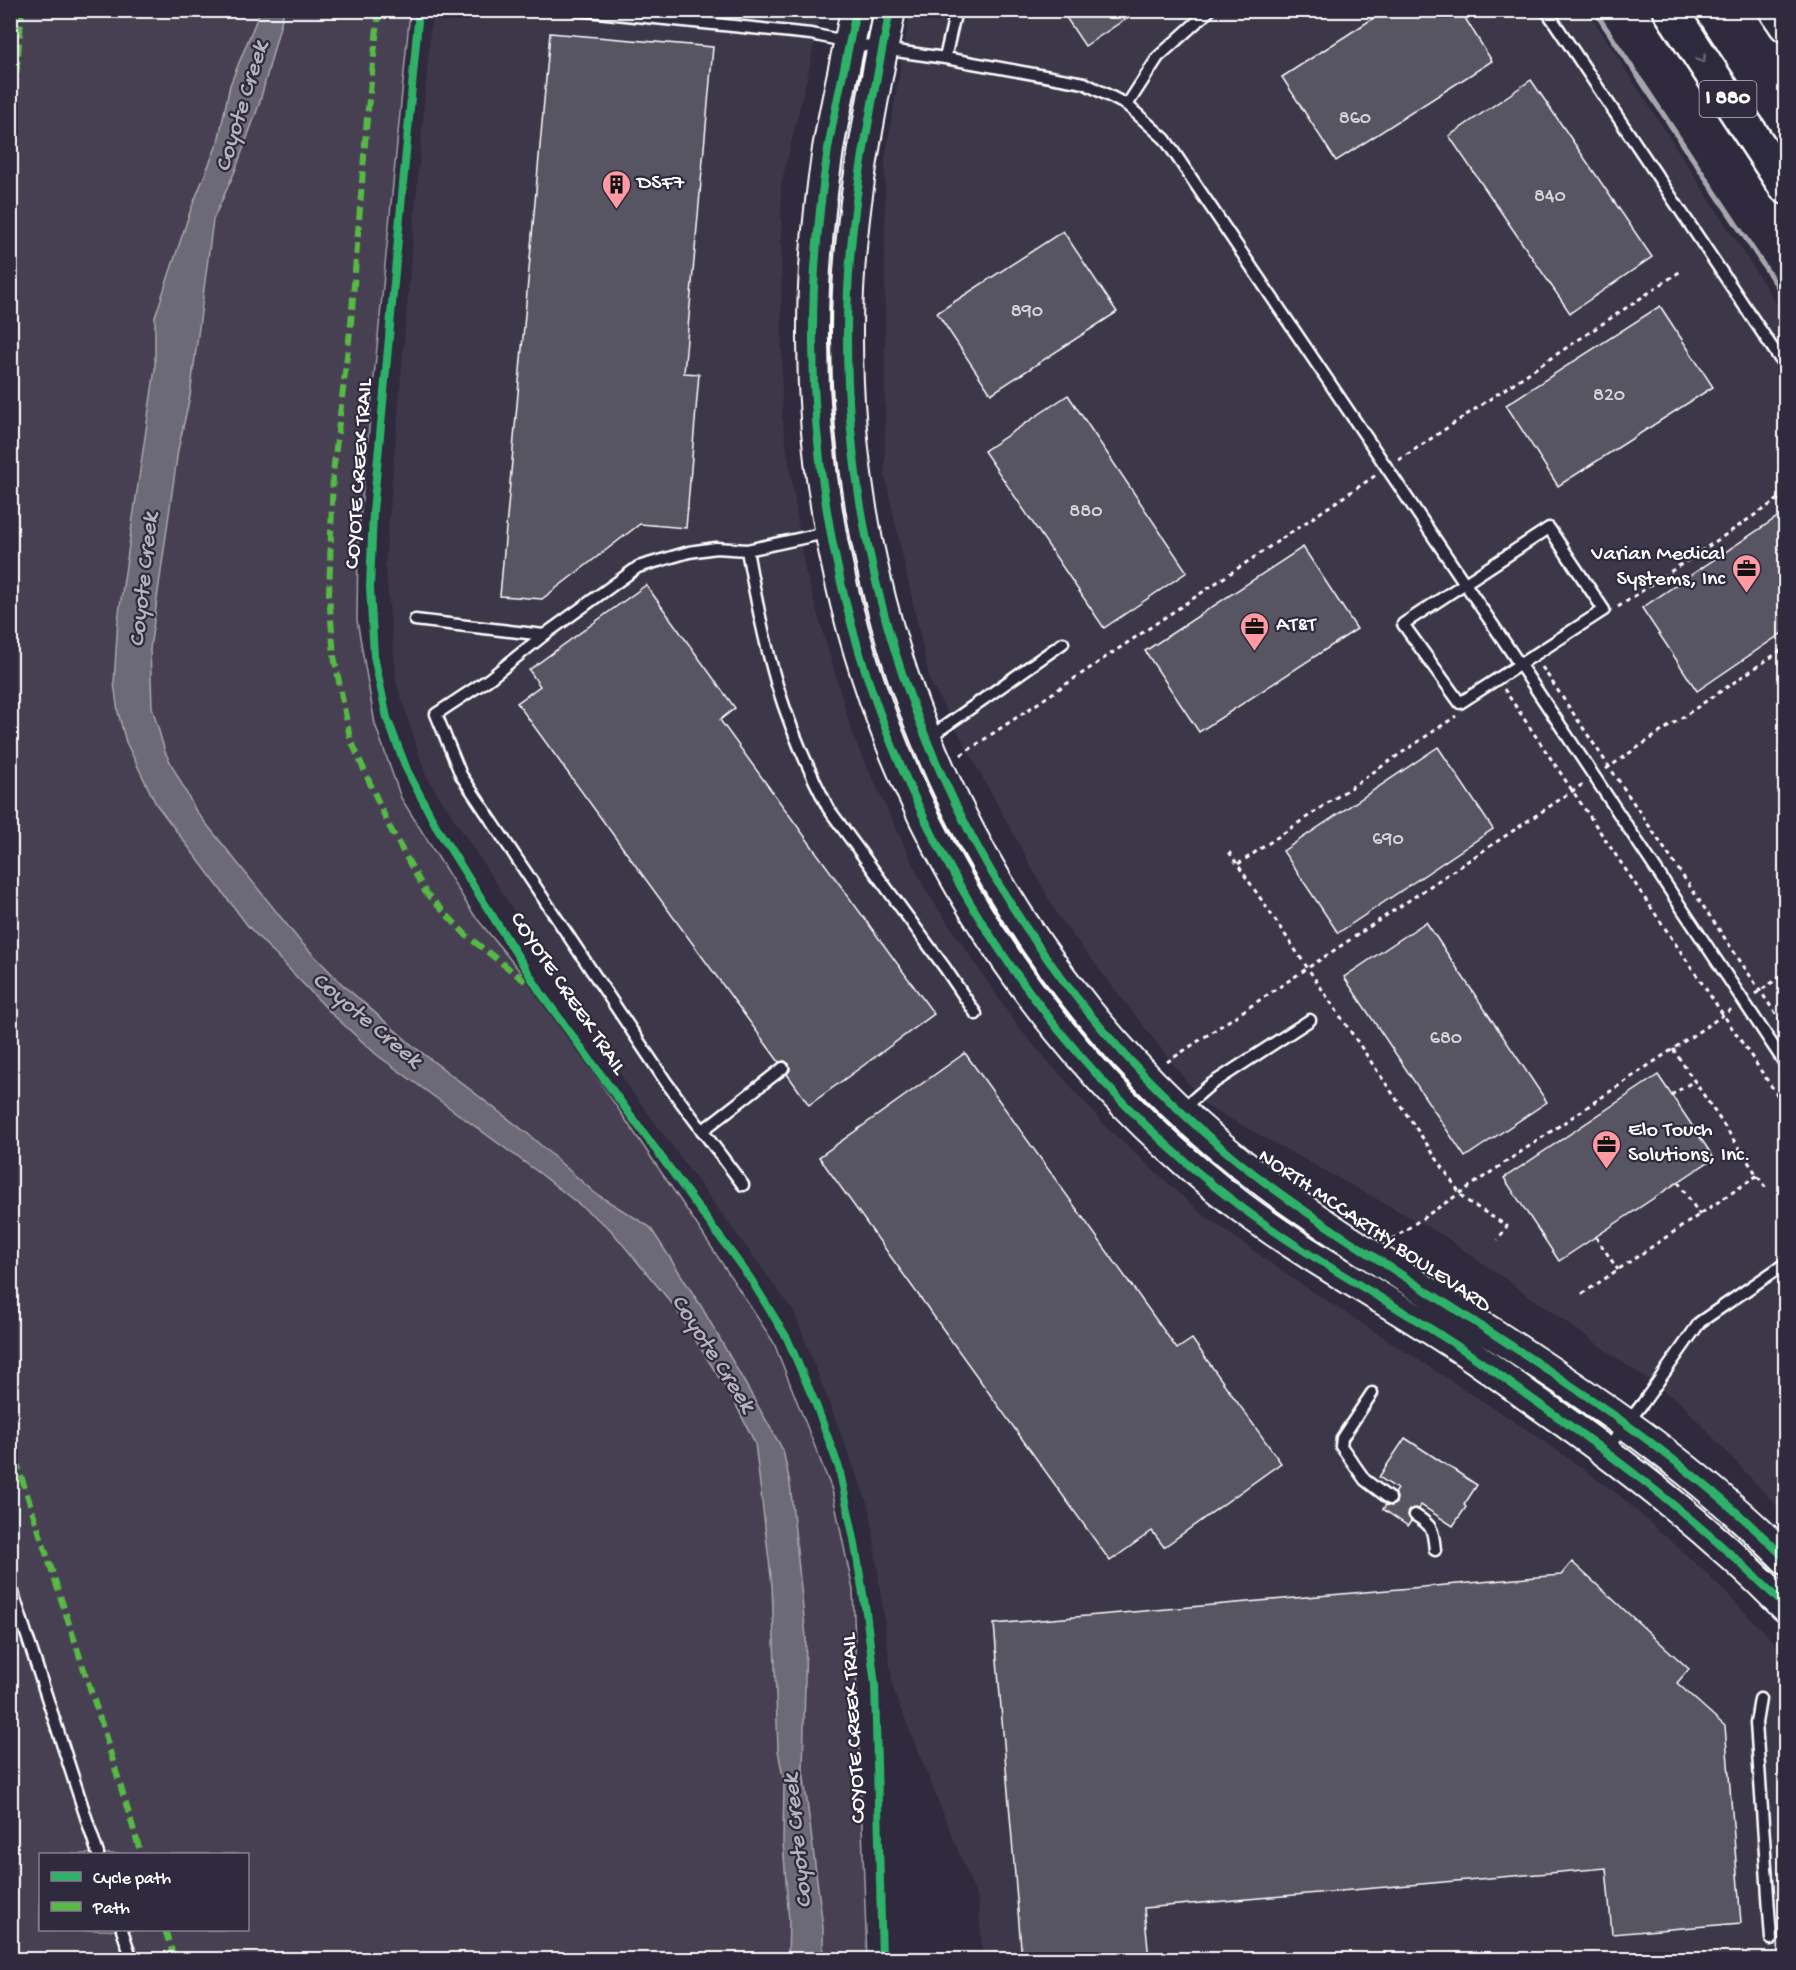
<svg xmlns="http://www.w3.org/2000/svg" width="1796" height="1970" viewBox="0 0 1796 1970" font-family="'Gochi Hand',sans-serif">
<style>
.built{fill:#3c3749}
.green{fill:#464152;stroke:#a2a0a8;stroke-width:1.5;fill-rule:evenodd}
.water{fill:#6d6a77;stroke:#a7a6ad;stroke-width:1.5}
.lines{fill:none;stroke-linecap:round;stroke-linejoin:round}
.stream{stroke:#a7a6ad;stroke-width:5}
.building{fill:#595564;stroke:#fff;stroke-width:1.5}
.service-casing{stroke:#fff;stroke-width:15}
.secondary-casing{stroke:#fff;stroke-width:34}
.motorway-casing{stroke:#fff;stroke-width:38}
.path{stroke:#fff;stroke-width:3;stroke-dasharray:4.5 4.5;stroke-linecap:butt}
.service{stroke:#2f2a3d;stroke-width:10}
.secondary{stroke:#2f2a3d;stroke-width:30}
.motorway{stroke:#2f2a3d;stroke-width:33}
.quiet{stroke:#58b947;stroke-width:6;stroke-dasharray:12 6;stroke-linecap:butt}
.cycleway-casing{stroke:#2f2a3d;stroke-width:11}
.cycleway{stroke:#2db169;stroke-width:8}
.oneway{stroke:#6d6a77}
.labels{text-anchor:middle;dominant-baseline:central;stroke-width:4.5;stroke-linejoin:round;paint-order:stroke}
.number-label{font-size:20px;fill:#d6d4d8}
.shield{fill:#2f2a3d;stroke:#c1bfc5;stroke-width:1.5}
.shield-label{font-size:21px;font-weight:bold;fill:#fff}
.poi-label{font-size:22px;fill:#fff;stroke:#2f2a3d;text-anchor:start}
.street-label{font-size:22px;fill:#fff;stroke:#2f2a3d}
.water-label{font-size:24px;font-style:italic;fill:#b6b4bb;stroke:#2f2a3d}
</style>
<rect width="100%" height="100%" fill="#2f2a3d"/>
<filter id="ink" filterUnits="userSpaceOnUse"><feTurbulence type="fractalNoise" baseFrequency=".0167" numOctaves="2"/><feDisplacementMap in="SourceGraphic" scale="12" xChannelSelector="R" yChannelSelector="G"/><feConvolveMatrix kernelMatrix="1 2 1 2 8 2 1 2 1" color-interpolation-filters="sRGB"/></filter>
<g filter="url(#ink)">
<path class="built" d="M432,11H821L809,69L781,185L782,415L805,570L854,739L925,889L1018,1027L1108,1129L1201,1213L1293,1279L1540,1438L1619,1495L1703,1570L1785,1653V1959H983L978,1900L893,1689L870,1510L794,1312L630,1089L426,776L397,685L385,565Z
M910,11H1588L1785,317V1515L1682,1404L1444,1236L1205,1105L1060,919L930,681L885,476V158Z"/>
<path class="green" d="M11,11H410L358,540L357,620L375,724L401,798L474,915L549,1007L695,1222L774,1343L832,1490L853,1590L867,1959L11,1960ZM40,1854H248V1930H40Z
M859,72L861,74L847,142L837,209L834,240V262L840,331L898,685L1111,1048L1461,1323C1432,1308 1402,1294 1374,1278C1337,1257 1300,1232 1266,1207C1005,1014 845,711 830,387C825,301 830,215 846,131C850,111 853,91 859,72Z
M1645,1459H1647L1707,1507L1785,1579V1585L1713,1518Z"/>
<path class="water" d="M260,11H284L259,105L235,171L213,220L190,396L178,450L150,649L152,707L165,752L196,811L299,940L342,984L412,1045L528,1134L596,1194L650,1227L701,1306L783,1450L790,1483L806,1637L803,1770L823,1927V1959H788L789,1921L783,1842L784,1783L778,1750L772,1585L755,1443L734,1401L674,1306L610,1229L542,1175L377,1055L332,1014L248,926L156,804L126,742L118,712L114,683L118,620L155,369V317L191,209L218,142L230,85Z"/>
<g class="lines">
<path class="stream" d="M1594,10L1786,299"/>
</g>
<path class="building" d="M1061,10H1139L1085,46Z
M1386,10H1460L1492,61L1336,161L1282,77Z
M550,33L713,47L684,373L699,374L686,528L640,524L542,599L500,596Z
M1531,80L1652,257L1570,313L1449,136Z
M1063,231L1117,312L991,394L937,313Z
M1660,306L1713,387L1558,486L1506,405Z
M1068,395L1187,572L1104,628L984,451Z
M1785,512V631L1697,691L1642,608Z
M1303,547L1357,629L1199,732L1145,651Z
M646,585L735,708L720,720L934,1014L809,1105L787,1074L790,1070L789,1064L785,1061L779,1062L517,703L540,686L529,670Z
M1438,747L1493,829L1338,933L1283,851Z
M1426,922L1547,1102L1465,1157L1344,977Z
M965,1053L1177,1349L1192,1339L1281,1463L1164,1547L1152,1531L1110,1561L819,1157Z
M1658,1075L1714,1158L1559,1261L1504,1178Z
M1405,1438L1477,1485L1464,1505L1466,1507L1453,1526L1421,1505L1419,1509L1415,1508L1409,1510L1408,1515L1411,1521L1408,1526L1383,1509L1386,1505L1392,1506L1396,1503L1397,1497L1394,1493L1397,1489L1379,1477Z
M1572,1562L1689,1669L1677,1683L1725,1726L1741,1923L1612,1934L1606,1868L1144,1908L1149,1959H1022L994,1624L1561,1575Z"/>
<g class="lines">
<defs>
<path id="service" d="M577,10L811,34L882,49L945,58L1084,83L1127,105L1165,139L1524,671L1786,1065
M1546,10L1786,368
M945,58L956,10
M1127,105L1158,57L1210,10
M1549,528L1604,610L1460,703L1403,624Z
M747,550C755,595 764,641 777,685C790,727 808,769 828,808L945,968L976,1014
M415,620L544,635
M931,736L1063,643
M1182,1109L1210,1085L1310,1020
M702,1131L783,1068
M743,1185L666,1082L461,775L436,714L489,679L544,635L638,567L689,552L716,548L747,550L830,532
M1372,1393L1342,1438L1341,1446L1365,1480L1390,1499
M1606,1450L1643,1403L1700,1322L1786,1263
M1415,1515C1433,1526 1433,1530 1435,1550
M10,1584L98,1854
M1760,1699L1756,1723L1771,1939
M122,1930L132,1960"/>
<path id="secondary" d="M856,10C847,57 836,103 828,149C819,209 813,270 813,330C810,669 971,1002 1241,1207C1306,1256 1377,1294 1445,1338C1474,1356 1501,1376 1528,1396C1620,1460 1707,1527 1786,1607
M890,10C869,117 847,221 847,331C845,659 1000,982 1262,1180C1309,1216 1359,1247 1408,1279C1540,1364 1675,1447 1786,1559"/>
<path id="motorway" d="M1670,10L1786,187
M1776,10L1786,25"/>
</defs>
<use href="#service" class="service-casing"/>
<use href="#secondary" class="secondary-casing"/>
<use href="#motorway" class="motorway-casing"/>
<path class="path" d="M1399,460L1681,271
M1618,607L1786,494
M1542,667L1786,1029
M1504,689L1786,1108
M961,755L1376,475
M1606,769L1786,647
M1229,852L1464,1199L1507,1226L1498,1240
M1238,864L1456,716
M1755,994L1786,973
M1673,1049L1767,1190
M1167,1062L1583,784
M1671,1095L1694,1081
M1678,1182L1700,1215
M1596,1237L1618,1270
M1392,1239L1732,1009
M1582,1294L1758,1175"/>
<use href="#service" class="service"/>
<use href="#secondary" class="secondary"/>
<use href="#motorway" class="motorway"/>
<path class="quiet" d="M379,10L367,118L351,323L333,473L329,595L334,656L350,738L389,826L426,893L467,936L530,985
M10,144L22,10
M10,1442L103,1728L141,1854
M165,1930L175,1960"/>
<defs>
<path id="cycleway" d="M419,10L373,512L370,587L374,656L387,718L407,770L437,828L541,993L750,1278L787,1338L816,1405L839,1468L854,1539L866,1612L875,1685L882,1960
M856,10C847,57 836,103 828,149C819,209 813,270 813,330C810,669 971,1002 1241,1207C1306,1256 1377,1294 1445,1338C1474,1356 1501,1376 1528,1396C1620,1460 1707,1527 1786,1607
M890,10C869,117 847,221 847,331C845,659 1000,982 1262,1180C1309,1216 1359,1247 1408,1279C1540,1364 1675,1447 1786,1559"/>
</defs>
<use href="#cycleway" class="cycleway-casing"/>
<use href="#cycleway" class="cycleway"/>
</g>
<defs><path id="oneway-chevron" d="M-2-3.5L2.5 0L-2 3.5" fill="none" stroke-width="1.6" stroke-linecap="round" stroke-linejoin="round" transform="scale(1.5)"/></defs>
<use class="oneway" href="#oneway-chevron" transform="translate(1702 59) rotate(57)"/>
</g>
<defs>
<symbol id="building-pin" viewBox="-11 -11 22 30"><path d="M0 17L-7.5 6A9.5 9.5 0 1 1 7.5 6Z" fill="#ff9aa2" stroke="#2f2a3d"/><path d="M-4-6H4V6H1V3H-1V6H-4ZM-2.5-4.3h1.7v1.8h-1.7ZM.8-4.3h1.7v1.8H.8ZM-2.5-1h1.7V.8h-1.7ZM.8-1h1.7V.8H.8Z" fill="#111"/></symbol>
<symbol id="office-pin" viewBox="-11 -11 22 30"><path d="M0 17L-7.5 6A9.5 9.5 0 1 1 7.5 6Z" fill="#ff9aa2" stroke="#2f2a3d"/><path d="M-6-3h4V-5.5h4V-3h4V5H-6ZM-1-4.5V-3h2v-1.5ZM-6 0V1H6V0Z" fill="#111"/></symbol>
</defs>
<g fill-rule="evenodd">
<use href="#building-pin" x="600" y="168" width="33" height="45"/>
<use href="#office-pin" x="1730" y="552" width="33" height="45"/>
<use href="#office-pin" x="1238" y="610" width="33" height="45"/>
<use href="#office-pin" x="1590" y="1128" width="33" height="45"/>
</g>
<g class="labels">
<g class="number-label">
<text x="1355" y="119">860</text>
<text x="1550" y="197">840</text>
<text x="1027" y="312">890</text>
<text x="1609" y="396">820</text>
<text x="1086" y="512">880</text>
<text x="1388" y="840">690</text>
<text x="1446" y="1039">680</text>
</g>
<rect class="shield" x="1699.5" y="81" width="57" height="36" rx="4.5"/>
<g class="shield-label">
<text x="1728" y="99">I 880</text>
</g>
<g class="poi-label">
<text x="637" y="184">DSF7</text>
<text x="1725" y="555" text-anchor="end">Varian Medical<tspan x="1725" dy="25">Systems, Inc</tspan></text>
<text x="1276" y="626">AT&amp;T</text>
<text x="1628" y="1131">Elo Touch<tspan x="1628" dy="25">Solutions, Inc.</tspan></text>
</g>
<g class="street-label">
<text transform="translate(360 474) rotate(-86)">COYOTE CREEK TRAIL</text>
<text transform="translate(567 994) rotate(56)">COYOTE CREEK TRAIL</text>
<text transform="translate(1374 1232) rotate(34)">NORTH MCCARTHY BOULEVARD</text>
<text transform="translate(855 1728) rotate(-93)">COYOTE CREEK TRAIL</text>
</g>
<g class="water-label">
<text transform="translate(243 107) rotate(-73)">Coyote Creek</text>
<text transform="translate(145 580) rotate(-84)">Coyote Creek</text>
<text transform="translate(366 1021) rotate(40)">Coyote Creek</text>
<text transform="translate(712 1354) rotate(57)">Coyote Creek</text>
<text transform="translate(799 1841) rotate(-96)">Coyote Creek</text>
</g>
</g>
<rect width="1796" height="1970" fill="none" stroke="#2f2a3d" stroke-width="36"/>
<rect x="18" y="18" width="1760" height="1934" fill="none" stroke="#fff" stroke-width="2" filter="url(#ink)"/>
<rect x="39" y="1853" width="210" height="78" fill="#2f2a3d" stroke="#827f8b" stroke-width="1.5"/>
<rect x="51" y="1872" width="30" height="9" fill="#2db169" stroke="#827f8b" stroke-width="1.5"/>
<text x="93" y="1883" font-size="18" fill="#ffffff">Cycle path</text>
<rect x="51" y="1902" width="30" height="9" fill="#58b947" stroke="#827f8b" stroke-width="1.5"/>
<text x="93" y="1913" font-size="18" fill="#ffffff">Path</text>
</svg>
